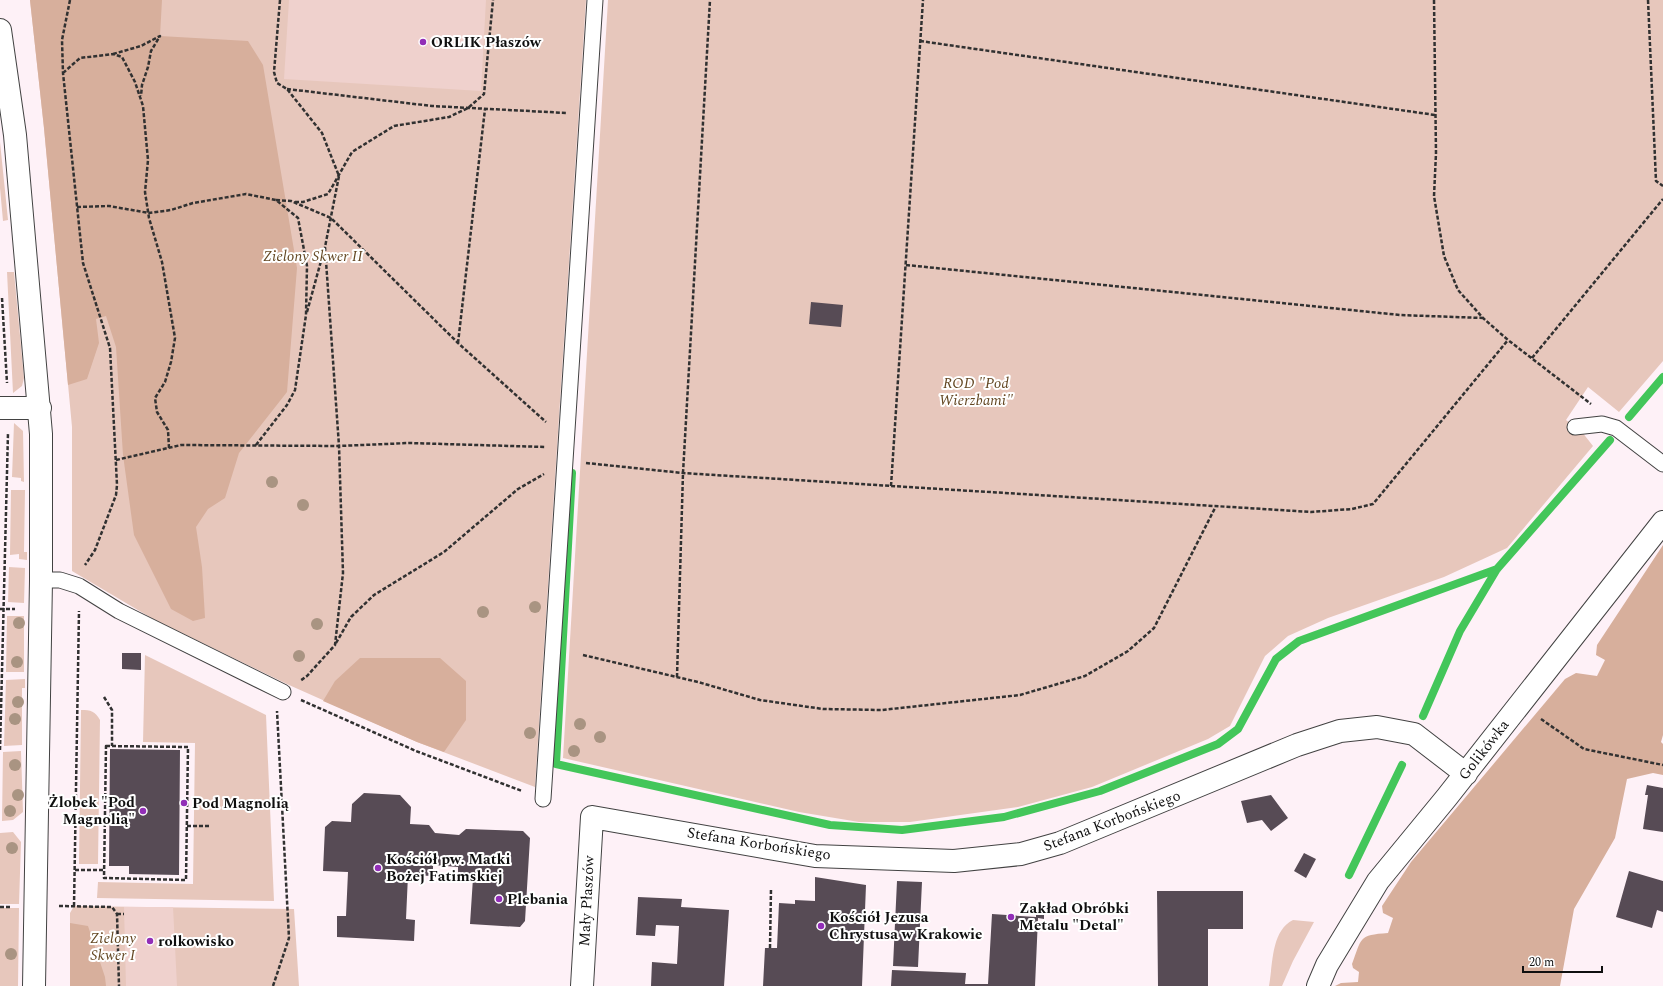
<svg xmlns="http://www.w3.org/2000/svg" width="1663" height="986" viewBox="0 0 1663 986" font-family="Spectral,serif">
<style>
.green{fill:#e7c7bc}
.forest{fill:#d7af9c}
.pitch{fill:#efd1cd}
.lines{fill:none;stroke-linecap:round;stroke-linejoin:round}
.stream{stroke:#43c65a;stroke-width:8}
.building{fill:#574b55}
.service-casing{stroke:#424242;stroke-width:17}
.minor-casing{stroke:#424242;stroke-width:24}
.path{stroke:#313131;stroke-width:2.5;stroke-dasharray:4 2;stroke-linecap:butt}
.service{stroke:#fff;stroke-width:15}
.minor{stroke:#fff;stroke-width:22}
.tree{fill:#a99482}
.poi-dot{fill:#922eb7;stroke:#fff;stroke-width:1.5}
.labels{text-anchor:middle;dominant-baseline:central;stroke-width:4;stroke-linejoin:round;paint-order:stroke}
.poi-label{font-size:15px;font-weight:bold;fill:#0f0f0f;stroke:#fff;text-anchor:start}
.park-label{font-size:15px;font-style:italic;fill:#634722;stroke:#fff}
.street-label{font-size:15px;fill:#0f0f0f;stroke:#fff}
</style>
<rect width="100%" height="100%" fill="#fef1f7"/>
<path class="green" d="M30,0H586L535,787L417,742L289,685L153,619L72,571V427L44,128Z
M608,0H1663V361L1619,412L1588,387L1566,420L1582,432L1593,446L1507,548L1444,577L1328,618L1288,636L1265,656L1230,726L1208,739L1092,787L1018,807L910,822H859L799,812L563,758Z
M0,142L8,220L3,221L0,188Z
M7,272H14L24,378L22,386L13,393Z
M14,423L23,431L24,482L21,481V478L12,477Z
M11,490H25L24,552H27V560L19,559V554L10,555Z
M9,567L25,568L24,603L8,602Z
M7,616H24V672H6Z
M145,655L266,715L274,901L97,898L98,882L193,884L195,743L143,742Z
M25,679V688H22V745L4,746L6,680Z
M81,710C91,710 95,711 100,720L98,864H79Z
M21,751L23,812L13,820L2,821L3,752Z
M13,832L21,842L19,904H0V833Z
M74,906L294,909L299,986H70V913Z
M0,908H19L18,986H0Z
M1293,920L1314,922L1293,961L1282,986H1269C1273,964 1271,931 1293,920Z"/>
<path class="forest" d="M30,0H162L160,36L248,41L263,65L297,268L287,392L239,453L225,498L208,509L196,527L202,567L205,618L193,621L171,609L134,535L123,455L116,347L106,316L96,319L99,343L87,379L68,385L44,128Z
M1663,545V735L1661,742L1663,744V775L1653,773L1627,779L1615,838L1574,909L1560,986H1335L1341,983L1358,982L1359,972L1353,968L1352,964C1362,938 1358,935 1388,933L1393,918L1383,913L1382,906L1411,862L1565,679L1576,673L1597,676L1605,660L1596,655L1597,645Z
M360,658H440L466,681V720L444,752L417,742L323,701L335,681Z
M70,923L88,926L105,977L106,986H70Z"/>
<path class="pitch" d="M289,0H486L481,91L284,79Z
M124,907H173L177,986H126Z"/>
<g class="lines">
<path class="stream" d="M1629,417L1663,377
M572,473L556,764L830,825L902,830L1004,817L1100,791L1218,744L1238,729L1276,659L1299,641L1497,569
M1423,716L1460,631L1497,569L1610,440
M1349,875L1402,765"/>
</g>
<path class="building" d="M811,302L843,305L841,327L809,324Z
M122,653H141V670L122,669Z
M110,749L180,750L179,875L129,874V866H109Z
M1647,785L1663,788V832L1643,829L1648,795H1645Z
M364,793L400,795L411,807L410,824L429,825L435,833L459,835L466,829L523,831L530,838L525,921L520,927L470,924L473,878L458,877V867L433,865V876L408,875L406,919L415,920L414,941L337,937V916H346L348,872L323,871L325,827L332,821L351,822L352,804Z
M1271,795L1288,818L1271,831L1262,820L1247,823L1241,801Z
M1304,853L1316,859L1306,878L1294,871Z
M1629,871L1663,881V912L1657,910L1652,928L1616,917Z
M815,877L866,885L862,986H763L765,948H777L779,903L795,904V900L815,901Z
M897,881L922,882L918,967L893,966Z
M1157,891H1243V929H1208V986H1158Z
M638,897L682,899L681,907L729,910L724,986H651L652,962L677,964L679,926L656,925L655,936L636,935Z
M1036,911L1044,912V919L1038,918L1035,986H891L892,970L966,973L965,984H988L992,914L1036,917Z"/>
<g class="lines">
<defs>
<path id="service" d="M1575,427L1602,424L1616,428L1663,464
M41,580H60L79,586L119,611L283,692
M543,799L595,0"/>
<path id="minor" d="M0,30L15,135L41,434V580L34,986
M0,408H40
M582,986L592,817L815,856L954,861L1021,854L1060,843L1297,745L1340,731L1377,727L1414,734L1466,774
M1318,986L1327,965L1378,881L1447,797L1663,522"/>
</defs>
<use href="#service" class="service-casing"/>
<use href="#minor" class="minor-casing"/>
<path class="path" d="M70,0L62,40L63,73L83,263L110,348L117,485L116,495L95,550L85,565
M280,0L274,72L277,83L287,89L322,133L339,176L325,247L339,446L343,573L335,645L307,676L300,681
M1434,0L1436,153L1434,196L1444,256L1458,290L1483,318L1508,340L1591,404
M1648,0L1656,181L1663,186
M920,41L1435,115
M113,54L141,46L160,36L151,51L148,67L142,85L141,96
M63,73L80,58L113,54L122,57L135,82L143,106L148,160L145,192L149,218L162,262L175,338L171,362L165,382L155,398L157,412L168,430L169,448
M287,89L432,106L567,113
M276,200L291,201L331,218L458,343L546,422
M295,202H303L328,194L352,152L394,126L449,117L468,108L484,94L493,0
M77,207L109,206L149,213L171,210L193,203L246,194L276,200L298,218L307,266L306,315L295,390L287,405L256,445
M906,265L1400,315L1483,318
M2,298L7,383
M307,312L324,250
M458,343L485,109
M1532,358L1663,199
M116,460L181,445L339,446L409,443L545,447
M586,463L683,473L1311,512L1352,509L1373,504L1508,340
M891,486L923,0
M0,609H15
M336,643L351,617L374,595L444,552L518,489L544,474
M583,655L698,682L760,700L823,709L882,710L1020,695L1085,676L1128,651L1154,628L1216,506
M677,677L683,473L710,0
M104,697L112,710V746
M301,700L416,751L522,791
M1541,719L1584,749L1663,765
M106,746L188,747L186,880L104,878Z
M0,750L8,433
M187,826H210
M75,870H104
M59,906L112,907L117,914L119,986
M74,906L79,611
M0,907H10
M117,914H124
M770,948L771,889
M273,986L289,938L277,711"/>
<use href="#service" class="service"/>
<use href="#minor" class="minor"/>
</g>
<g class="tree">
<circle cx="272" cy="482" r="6"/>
<circle cx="303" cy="505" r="6"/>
<circle cx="535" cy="607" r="6"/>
<circle cx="483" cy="612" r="6"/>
<circle cx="19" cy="623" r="6"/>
<circle cx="317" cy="624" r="6"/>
<circle cx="299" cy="656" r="6"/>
<circle cx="17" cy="662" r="6"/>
<circle cx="18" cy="702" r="6"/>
<circle cx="15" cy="719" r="6"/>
<circle cx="580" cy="724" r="6"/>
<circle cx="530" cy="733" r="6"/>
<circle cx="600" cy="737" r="6"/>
<circle cx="574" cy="751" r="6"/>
<circle cx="15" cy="765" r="6"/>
<circle cx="18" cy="795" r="6"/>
<circle cx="10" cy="811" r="6"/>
<circle cx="12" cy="848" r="6"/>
<circle cx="11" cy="954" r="6"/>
</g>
<g class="poi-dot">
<circle cx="423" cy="42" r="4"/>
<circle cx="184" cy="803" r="4"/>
<circle cx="143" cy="811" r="4"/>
<circle cx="378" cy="868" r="4"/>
<circle cx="499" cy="899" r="4"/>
<circle cx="1011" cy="917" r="4"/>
<circle cx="821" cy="926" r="4"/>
<circle cx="150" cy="941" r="4"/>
</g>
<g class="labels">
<g class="poi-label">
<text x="431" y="42">ORLIK Płaszów</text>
<text x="135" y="802" text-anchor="end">Żlobek "Pod<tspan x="135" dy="17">Magnolią"</tspan></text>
<text x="192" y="803">Pod Magnolią</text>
<text x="386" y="859">Kościół pw. Matki<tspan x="386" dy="17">Bożej Fatimskiej</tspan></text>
<text x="507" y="899">Plebania</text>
<text x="1019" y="908">Zakład Obróbki<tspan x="1019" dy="17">Metalu "Detal"</tspan></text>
<text x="829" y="917">Kościół Jezusa<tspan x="829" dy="17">Chrystusa w Krakowie</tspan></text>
<text x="158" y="941">rolkowisko</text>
</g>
<g class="park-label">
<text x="313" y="256">Zielony Skwer II</text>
<text x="976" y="383">ROD "Pod<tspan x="976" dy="17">Wierzbami"</tspan></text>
<text x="113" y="938">Zielony<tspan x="113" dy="17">Skwer I</tspan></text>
</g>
<g class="street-label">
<text transform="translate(1484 750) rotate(-52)">Golikówka</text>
<text transform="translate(1112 821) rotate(-21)">Stefana Korbońskiego</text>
<text transform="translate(759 844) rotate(9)">Stefana Korbońskiego</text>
<text transform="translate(587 901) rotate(-87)">Mały Płaszów</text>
</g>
</g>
<path d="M1523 966v6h79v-6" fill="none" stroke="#0f0f0f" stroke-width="2"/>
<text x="1529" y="966" font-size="12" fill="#0f0f0f" stroke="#ffffff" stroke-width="3" paint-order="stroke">20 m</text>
</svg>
